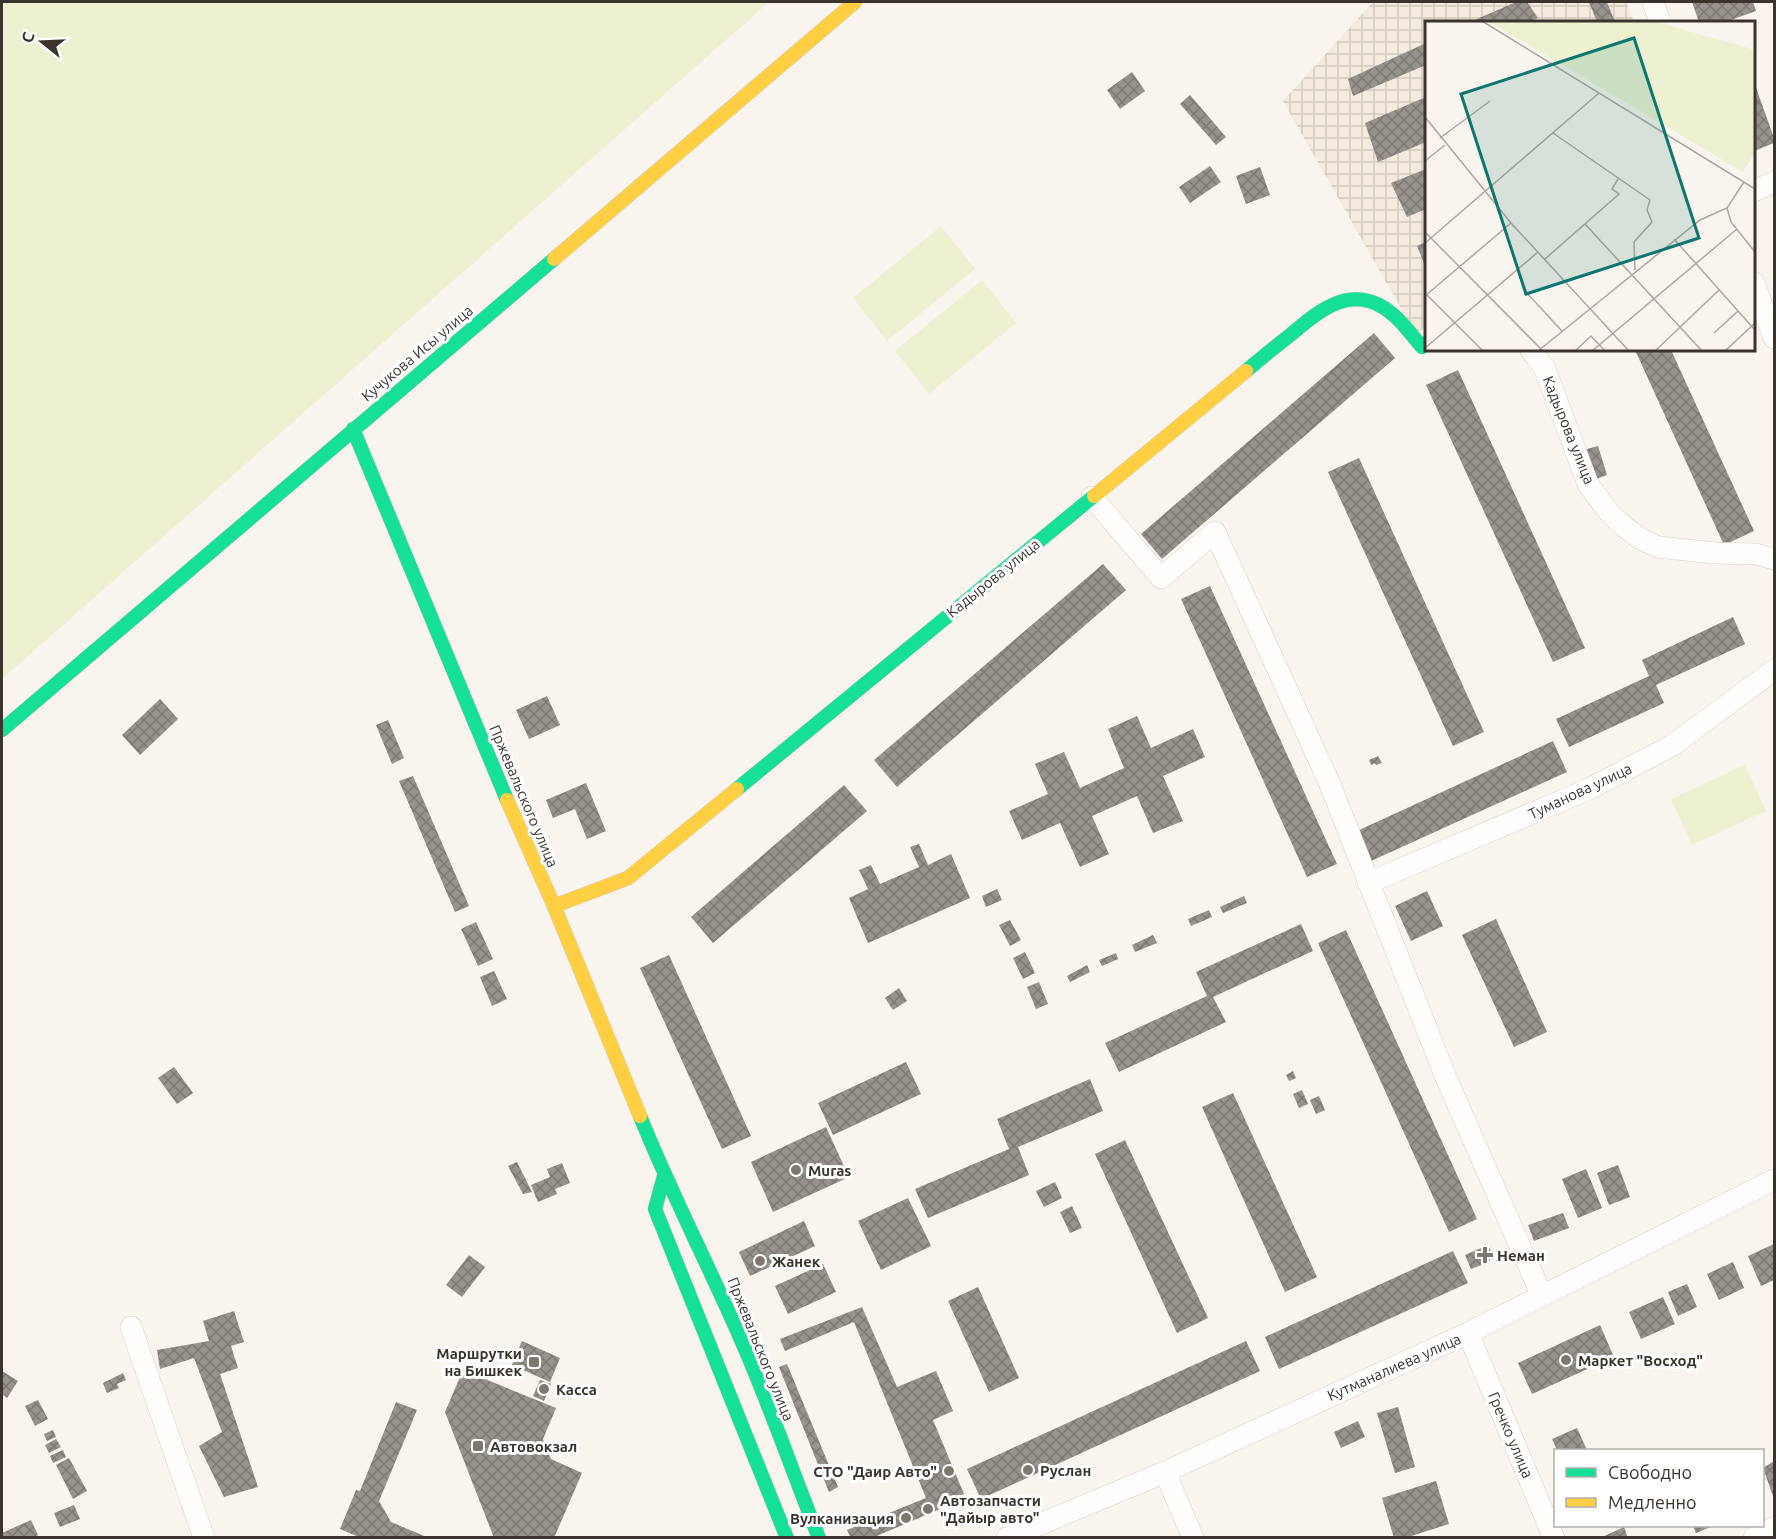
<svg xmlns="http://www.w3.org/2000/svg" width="1776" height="1539" viewBox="0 0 1776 1539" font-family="Ubuntu,sans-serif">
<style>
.industrial{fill:url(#industrial-grid)}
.green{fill:#edf1d2}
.building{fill:url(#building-cross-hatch)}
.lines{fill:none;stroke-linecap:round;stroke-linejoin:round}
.street-casing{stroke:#d5d0c9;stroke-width:22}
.fast-casing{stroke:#d5d0c9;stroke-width:15}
.slow-casing{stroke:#d5d0c9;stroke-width:15}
.street{stroke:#fefdfc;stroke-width:21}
.fast{stroke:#16e098;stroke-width:14}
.slow{stroke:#ffcf43;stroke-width:14}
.poi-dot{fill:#7d7770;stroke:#fff;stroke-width:2}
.labels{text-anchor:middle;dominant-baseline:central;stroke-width:6;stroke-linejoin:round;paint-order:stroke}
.street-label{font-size:15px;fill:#3a342c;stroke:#fff}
.poi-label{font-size:15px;font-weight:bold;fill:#3a342c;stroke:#fff;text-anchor:start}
.inset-road{fill:none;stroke:#ada7a0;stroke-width:1.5}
.view{fill:#0f766e;fill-opacity:0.15;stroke:#0f766e;stroke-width:3}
.inset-edge{fill:none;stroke:#3a342c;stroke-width:3}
</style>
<defs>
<pattern id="industrial-grid" width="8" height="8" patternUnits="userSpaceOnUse" patternTransform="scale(1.5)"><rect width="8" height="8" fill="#f4eadd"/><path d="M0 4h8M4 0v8" fill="none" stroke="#d2c9be"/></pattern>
<pattern id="building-cross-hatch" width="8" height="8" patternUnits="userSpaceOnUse" patternTransform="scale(1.5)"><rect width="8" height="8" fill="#97928c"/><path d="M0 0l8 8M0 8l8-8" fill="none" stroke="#7c7873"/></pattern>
</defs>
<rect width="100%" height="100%" fill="#f9f4ee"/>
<path class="industrial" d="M1373,2H1626L1634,22H1426V327L1415,333L1283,101Z"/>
<path class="green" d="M2,2H769L2,679Z
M941,226L975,269L887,341L853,298Z
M982,280L1016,323L929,394L895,351Z
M1745,765L1766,811L1692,845L1671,799Z"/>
<path class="building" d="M1516,2H1527L1538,18L1528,22H1470Z
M1589,2H1607L1615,22H1597Z
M1692,2H1753L1756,11L1725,22H1699Z
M1426,43V65L1353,96L1348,79Z
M1132,72L1145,91L1120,109L1107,90Z
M1754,82L1774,138V143L1754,151Z
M1190,95L1226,137L1216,145L1180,104Z
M1426,97V142L1378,162L1365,123Z
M1210,166L1221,182L1190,203L1179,187Z
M1260,167L1270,195L1246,204L1236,176Z
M1426,169V209L1407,217L1391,183Z
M1426,242V268L1417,246Z
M1374,333L1395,358L1162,559L1141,534Z
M1635,350H1671L1754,531L1724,545Z
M1458,370L1585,648L1553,662L1426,385Z
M1598,446L1607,475L1590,481L1580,451Z
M1359,458L1484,732L1453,746L1328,472Z
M1103,564L1126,590L897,787L874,760Z
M1210,586L1337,864L1307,877L1181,599Z
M1733,617L1745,644L1656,685L1664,703L1569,747L1556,719L1649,676L1642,660Z
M547,696L560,725L529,739L516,710Z
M160,699L178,719L140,755L122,735Z
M1137,716L1151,748L1193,729L1205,757L1163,776L1183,821L1153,833L1137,796L1092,816L1109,854L1080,867L1060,823L1022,840L1009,811L1048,794L1035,764L1064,752L1080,788L1124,768L1108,729Z
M388,720L404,758L392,764L376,725Z
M1553,741L1567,772L1371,861L1357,831Z
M1378,756L1382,763L1376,765L1375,763L1371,765L1369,760Z
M413,776L469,906L455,912L399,781Z
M586,783L606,831L587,839L575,809L553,818L546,800Z
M844,785L867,811L713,943L691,917Z
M919,844L928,865L951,854L970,898L868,943L849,898L868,889L859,870L871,865L880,884L919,867L910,847Z
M997,889L1002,900L986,907L982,896Z
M1427,891L1443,926L1411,941L1395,906Z
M1244,896L1247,903L1223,913L1220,907Z
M1209,910L1212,917L1191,926L1188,919Z
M1496,919L1547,1032L1514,1047L1462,935Z
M1010,920L1021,940L1010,946L999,925Z
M476,922L493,959L478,966L461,929Z
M1301,924L1313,951L1213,997L1226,1022L1119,1072L1105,1043L1207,996L1196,972Z
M1346,930L1477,1219L1449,1232L1318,943Z
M1153,935L1157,943L1135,952L1132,945Z
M1025,952L1035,973L1023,979L1013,958Z
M1116,953L1118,959L1102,966L1099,960Z
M669,955L751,1136L722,1149L640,968Z
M1087,965L1090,972L1070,982L1067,976Z
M494,971L507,999L492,1006L480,977Z
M1039,982L1048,1004L1036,1009L1027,987Z
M899,988L907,1001L893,1010L885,998Z
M906,1062L921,1094L833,1135L818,1103Z
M174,1067L193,1093L177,1104L158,1078Z
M1293,1071L1296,1078L1289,1081L1286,1075Z
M1090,1079L1103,1111L1018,1147L1029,1175L928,1218L915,1189L1009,1149L997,1119Z
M1302,1090L1308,1104L1299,1108L1293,1094Z
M1233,1093L1317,1277L1285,1292L1202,1107Z
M1319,1096L1325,1110L1316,1114L1310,1100Z
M826,1127L849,1177L773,1212L751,1162Z
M1125,1140L1208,1318L1177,1333L1095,1154Z
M517,1162L532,1192L523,1194L508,1166Z
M562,1163L570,1183L555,1189L557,1194L538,1202L531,1185L550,1177L547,1169Z
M1618,1165L1630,1197L1609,1205L1597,1173Z
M1586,1169L1602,1208L1578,1218L1562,1179Z
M1055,1182L1062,1198L1044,1207L1036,1191Z
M908,1198L931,1246L881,1270L858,1221Z
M1072,1206L1082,1228L1070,1233L1060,1212Z
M1563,1213L1569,1228L1534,1241L1528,1225Z
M804,1221L815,1246L750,1276L739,1252Z
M1774,1244V1280L1761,1286L1748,1256Z
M1488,1245L1492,1254L1489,1262L1471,1269L1465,1255Z
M1453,1251L1468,1283L1279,1369L1265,1337Z
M469,1255L485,1267L462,1297L446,1285Z
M1733,1262L1744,1288L1719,1300L1707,1274Z
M823,1264L836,1292L788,1314L775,1286Z
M1687,1284L1697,1307L1678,1316L1668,1292Z
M978,1287L1019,1378L989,1392L948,1301Z
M1663,1297L1675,1324L1641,1339L1629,1312Z
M862,1307L897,1387L936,1371L953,1411L933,1420L964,1494L945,1502L947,1506L872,1538H851L847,1530L926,1498L854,1322L785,1351L780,1339Z
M234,1311L244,1342L231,1346L238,1368L220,1374L258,1487L224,1497L199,1446L222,1432L194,1358L160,1369L157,1350L209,1341L203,1321Z
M1600,1325L1614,1357L1532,1394L1518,1363Z
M522,1341L560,1358L550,1382L512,1365Z
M1246,1341L1260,1371L981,1499L967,1469Z
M787,1364L838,1487L829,1492L779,1367Z
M463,1370L556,1408L543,1439L551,1459L582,1473L554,1538H494L445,1412Z
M2,1371L18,1381L7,1398L2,1394Z
M123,1373L126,1380L117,1384L119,1388L107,1393L103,1383Z
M540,1380L551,1384L544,1401L533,1396Z
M38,1400L48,1419L35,1426L25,1406Z
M396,1402L417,1410L379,1501L391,1522L429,1538H361L340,1529L356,1490L360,1491Z
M1398,1407L1415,1467L1395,1473L1377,1413Z
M1358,1421L1365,1437L1341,1448L1334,1432Z
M1577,1428L1587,1450H1557L1552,1439Z
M53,1430L56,1437L47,1441L44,1434Z
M56,1439L61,1447L49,1453L45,1445Z
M63,1450L66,1457L53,1463L50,1456Z
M69,1458L87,1491L73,1499L56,1465Z
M1774,1461V1499L1763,1468Z
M1436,1481L1449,1524L1405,1538H1394L1382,1498Z
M74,1505L80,1519L60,1527L54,1513Z
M31,1520L38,1535L32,1538H2V1533Z
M1693,1526H1713L1696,1533Z
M1624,1527L1628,1538H1600Z"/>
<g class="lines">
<defs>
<path id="street" d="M1653,2L1660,22
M1754,191L1774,182
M1754,283L1774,338
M1531,350L1545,369L1588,484L1608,511L1621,524L1639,538L1658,547L1715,553L1756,554L1774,559
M1092,497L1161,578L1215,532L1329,782L1447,1080L1542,1296
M1368,883L1589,789L1673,745L1774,670
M131,1327L204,1538
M1468,1333L1554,1538
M1165,1472L1193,1538
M1007,1538L1165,1472L1468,1333L1774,1180
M1754,1538L1774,1528"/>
<path id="fast" d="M1246,371C1260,359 1275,347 1289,336C1314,315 1344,287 1379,305C1397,314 1409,332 1422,347L1426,343
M353,429L507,800
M2,730L554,259
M737,789L1094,496
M640,1116C671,1193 709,1266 742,1342C770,1406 793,1473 819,1538
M664,1176L655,1209L787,1538"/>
<path id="slow" d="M554,259L855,2
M1094,496L1246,371
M507,800L554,906L640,1116
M554,906L628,878L737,789"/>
</defs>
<use href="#street" class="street-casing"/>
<use href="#fast" class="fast-casing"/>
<use href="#slow" class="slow-casing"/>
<use href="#street" class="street"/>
<use href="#fast" class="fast"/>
<use href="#slow" class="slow"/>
</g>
<g class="poi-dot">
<circle cx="796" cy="1170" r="6"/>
<path d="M1482 1246h6v6h6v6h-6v6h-6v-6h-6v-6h6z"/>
<circle cx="760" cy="1261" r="6"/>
<circle cx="1566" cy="1360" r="6"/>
<rect x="528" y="1356" width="12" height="12" rx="3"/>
<circle cx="544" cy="1389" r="6"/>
<rect x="472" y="1440" width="12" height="12" rx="3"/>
<circle cx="1028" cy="1470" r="6"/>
<circle cx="949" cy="1471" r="6"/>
<circle cx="928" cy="1509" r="6"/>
<circle cx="906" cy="1518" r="6"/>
</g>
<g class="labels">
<g class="street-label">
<text transform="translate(417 353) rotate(-40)">Кучукова Исы улица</text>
<text transform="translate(1569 430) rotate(68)">Кадырова улица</text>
<text transform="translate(993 578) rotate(-39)">Кадырова улица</text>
<text transform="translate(1580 791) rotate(-25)">Туманова улица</text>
<text transform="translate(524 796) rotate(67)">Пржевальского улица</text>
<text transform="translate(761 1349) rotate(68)">Пржевальского улица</text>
<text transform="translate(1394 1367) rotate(-24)">Кутманалиева улица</text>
<text transform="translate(1511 1435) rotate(67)">Гречко улица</text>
</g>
<g class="poi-label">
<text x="808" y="1170">Muras</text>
<text x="1497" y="1255">Неман</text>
<text x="772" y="1261">Жанек</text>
<text x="522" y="1353" text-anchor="end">Маршрутки<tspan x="522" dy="17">на Бишкек</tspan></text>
<text x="1578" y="1360">Маркет "Восход"</text>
<text x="556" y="1389">Касса</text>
<text x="490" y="1446">Автовокзал</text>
<text x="1040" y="1470">Руслан</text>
<text x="937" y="1471" text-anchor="end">СТО "Даир Авто"</text>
<text x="940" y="1500">Автозапчасти<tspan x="940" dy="17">"Дайыр авто"</tspan></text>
<text x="894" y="1518" text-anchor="end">Вулканизация</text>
</g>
</g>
<g transform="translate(1425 21)">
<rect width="330" height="330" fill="#f9f4ee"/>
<path d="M63,0H228L330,29V131L318,151Z" fill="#edf1d2"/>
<path class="inset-road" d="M57,0L330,168M0,96L86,202L204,330M128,112L225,179L222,189L227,201L209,221L210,249M15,117L65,80M0,140L20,124M302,187L306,201L330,231M160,203L277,330M0,211L118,330M249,218L330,309M0,222L174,72M120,238L194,173L187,168L193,158M99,269L137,310M1,273L58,330M0,275L86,202M289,312L313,290M0,327L113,231M113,330L275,199L302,187L319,161M150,330L166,315L180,330M167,330L312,208M230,330L294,269M300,330L330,302"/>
<path class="view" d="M209,17L274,217L101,273L36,73Z"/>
<rect width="330" height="330" class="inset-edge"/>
</g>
<rect width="1776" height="1539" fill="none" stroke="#3a342c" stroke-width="6"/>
<rect x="1554" y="1449" width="210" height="78" fill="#ffffff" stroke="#b0aeab" stroke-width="1.5"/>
<rect x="1566" y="1468" width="30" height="9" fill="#16e098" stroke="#b0aeab" stroke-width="1.5"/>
<text x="1608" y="1479" font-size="18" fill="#3a342c">Свободно</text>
<rect x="1566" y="1498" width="30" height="9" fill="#ffcf43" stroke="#b0aeab" stroke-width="1.5"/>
<text x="1608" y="1509" font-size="18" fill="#3a342c">Медленно</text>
<g transform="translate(42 42) rotate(288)" stroke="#ffffff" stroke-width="4.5" paint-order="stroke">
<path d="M0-4.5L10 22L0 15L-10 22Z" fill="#3a342c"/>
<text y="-9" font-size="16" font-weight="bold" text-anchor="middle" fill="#3a342c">С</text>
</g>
</svg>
